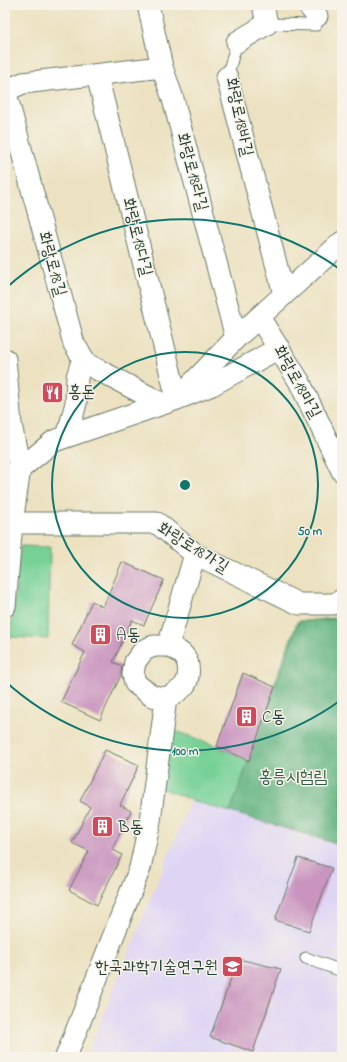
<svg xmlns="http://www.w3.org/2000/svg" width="347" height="1062" viewBox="0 0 347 1062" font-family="'Indie Flower','Poor Story',sans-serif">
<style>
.built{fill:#ded5f5}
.green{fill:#77d197;stroke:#4b8766}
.forest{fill:#61b380;stroke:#40785a}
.building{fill:#c994bf}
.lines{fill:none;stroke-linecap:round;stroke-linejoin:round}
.service-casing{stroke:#677765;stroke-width:13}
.minor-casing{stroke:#677765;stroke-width:23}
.service{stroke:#fff;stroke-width:11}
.minor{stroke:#fff;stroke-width:21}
.ring{fill:none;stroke:#0f766e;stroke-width:2}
.labels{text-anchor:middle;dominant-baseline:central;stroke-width:3;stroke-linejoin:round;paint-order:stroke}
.street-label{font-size:17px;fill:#1f3d34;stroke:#f7f3e8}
.poi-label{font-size:17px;fill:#1f3d34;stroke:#f7f3e8;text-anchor:start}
.park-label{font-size:17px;fill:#315b48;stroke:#f7f3e8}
.centre{fill:#0f766e;stroke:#f7f3e8;stroke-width:2}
.ring-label{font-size:12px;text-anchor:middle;font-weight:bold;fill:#0f766e;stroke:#f7f3e8;stroke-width:3;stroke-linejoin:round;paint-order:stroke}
</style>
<rect width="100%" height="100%" fill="#f7f3e8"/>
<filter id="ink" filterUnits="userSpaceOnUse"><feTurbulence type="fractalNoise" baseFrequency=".025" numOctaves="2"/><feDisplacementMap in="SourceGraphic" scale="8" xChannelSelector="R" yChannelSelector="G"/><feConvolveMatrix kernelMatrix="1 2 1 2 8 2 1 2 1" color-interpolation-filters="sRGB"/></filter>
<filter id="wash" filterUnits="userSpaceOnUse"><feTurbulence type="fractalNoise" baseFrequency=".012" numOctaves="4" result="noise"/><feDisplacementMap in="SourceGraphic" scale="16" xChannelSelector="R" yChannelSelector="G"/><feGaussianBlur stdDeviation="0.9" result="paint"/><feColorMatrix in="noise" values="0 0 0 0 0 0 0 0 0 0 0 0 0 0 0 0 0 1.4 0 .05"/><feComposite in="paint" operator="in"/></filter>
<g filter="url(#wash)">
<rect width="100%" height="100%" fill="#ece2c1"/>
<path class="built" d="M191,800L342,845V1057H86Z"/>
<path class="green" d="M21,546L50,547L48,639L10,637Z
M342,617V846L231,810L230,812L191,800L154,785L162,726L217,746L246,760L297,622Z"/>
<path class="forest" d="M342,619V845L230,812L299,621Z"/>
<g id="blocks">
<path class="building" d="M122,562L164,580L144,625L132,620L113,662L122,666L121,675L100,720L61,702L85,652L72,645L92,601L103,607Z
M243,673L275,687L249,761L217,746Z
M105,750L139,765L120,805L131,811L112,849L122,855L97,905L69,890L89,851L72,843L90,807L80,801Z
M298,858L332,868L309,931L275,920Z
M238,959L281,969L253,1052L210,1037Z"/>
</g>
</g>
<g filter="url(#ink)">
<use href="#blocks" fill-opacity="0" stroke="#677765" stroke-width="1"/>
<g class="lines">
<defs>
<path id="service" d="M267,24L316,25L317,16
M227,77L237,42
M306,958L342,971"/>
<path id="minor" d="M148,5L162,67L173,99L236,338
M308,5L317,16
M237,42L267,24L263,5
M97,75L177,399L212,385L279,348
M227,77L284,294
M5,90L74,344L83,358L77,377L76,403L67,437
M5,91L23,83L162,67
M259,317L299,381L342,471
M83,358L87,364L163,404
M5,359L11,424L20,469L12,523L5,606
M5,484L20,469L54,441L177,399L236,338L342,242
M12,523H157L195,554L299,604H333L342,600
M166,698C173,694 179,692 184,686C190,679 190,663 184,656C180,651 173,648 168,646
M66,1057L140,868L150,821L166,698L152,696L135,683L133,674L135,662L144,650L154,646H168L195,554"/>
</defs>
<use href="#service" class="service-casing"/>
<use href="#minor" class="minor-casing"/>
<use href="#service" class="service"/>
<use href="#minor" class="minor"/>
</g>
</g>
<g class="ring">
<circle cx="185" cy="485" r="133"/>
<path d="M341 700A266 266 0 0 1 5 681M5 289A266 266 0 0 1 341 270"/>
</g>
<defs>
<symbol id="restaurant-square" viewBox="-11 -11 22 22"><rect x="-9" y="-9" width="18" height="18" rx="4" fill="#d1495b" stroke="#f7f3e8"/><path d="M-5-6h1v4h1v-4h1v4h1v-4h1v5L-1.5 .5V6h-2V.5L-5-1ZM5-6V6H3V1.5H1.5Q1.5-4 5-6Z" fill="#fff"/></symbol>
<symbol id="building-square" viewBox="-11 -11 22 22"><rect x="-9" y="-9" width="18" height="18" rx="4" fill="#d1495b" stroke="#f7f3e8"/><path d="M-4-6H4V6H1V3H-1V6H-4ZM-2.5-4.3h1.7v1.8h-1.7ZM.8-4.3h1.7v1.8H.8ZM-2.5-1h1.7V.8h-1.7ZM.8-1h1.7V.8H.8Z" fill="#fff"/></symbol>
<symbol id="university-square" viewBox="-11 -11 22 22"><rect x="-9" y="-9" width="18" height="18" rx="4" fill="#d1495b" stroke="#f7f3e8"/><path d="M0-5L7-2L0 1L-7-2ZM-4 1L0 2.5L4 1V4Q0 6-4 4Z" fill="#fff"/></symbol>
</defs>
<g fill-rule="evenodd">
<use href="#restaurant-square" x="40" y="380" width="25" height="25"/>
<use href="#building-square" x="88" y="622" width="25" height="25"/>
<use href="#building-square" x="234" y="704" width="25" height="25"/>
<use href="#building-square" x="90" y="814" width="25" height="25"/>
<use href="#university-square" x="220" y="954" width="25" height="25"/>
</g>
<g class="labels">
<g class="street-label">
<text transform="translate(239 117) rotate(78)">화랑로18바길</text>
<text transform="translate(192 172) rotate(75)">화랑로18라길</text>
<text transform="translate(137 237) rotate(76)">화랑로18다길</text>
<text transform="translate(52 264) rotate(75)">화랑로18길</text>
<text transform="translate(297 382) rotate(61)">화랑로18마길</text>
<text transform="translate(193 548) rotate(32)">화랑로18가길</text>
</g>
<g class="poi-label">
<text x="68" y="392">홍돈</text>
<text x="116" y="635">A동</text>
<text x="262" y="717">C동</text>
<text x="118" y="827">B동</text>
<text x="218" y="967" text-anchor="end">한국과학기술연구원</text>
</g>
<g class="park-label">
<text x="293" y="777">홍릉시험림</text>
</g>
</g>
<circle cx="185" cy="485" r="6" class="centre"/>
<g class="ring-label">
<text x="310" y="535">50 m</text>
<text x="185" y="755">100 m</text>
</g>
<rect width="347" height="1062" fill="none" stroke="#f7f3e8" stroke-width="20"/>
</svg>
